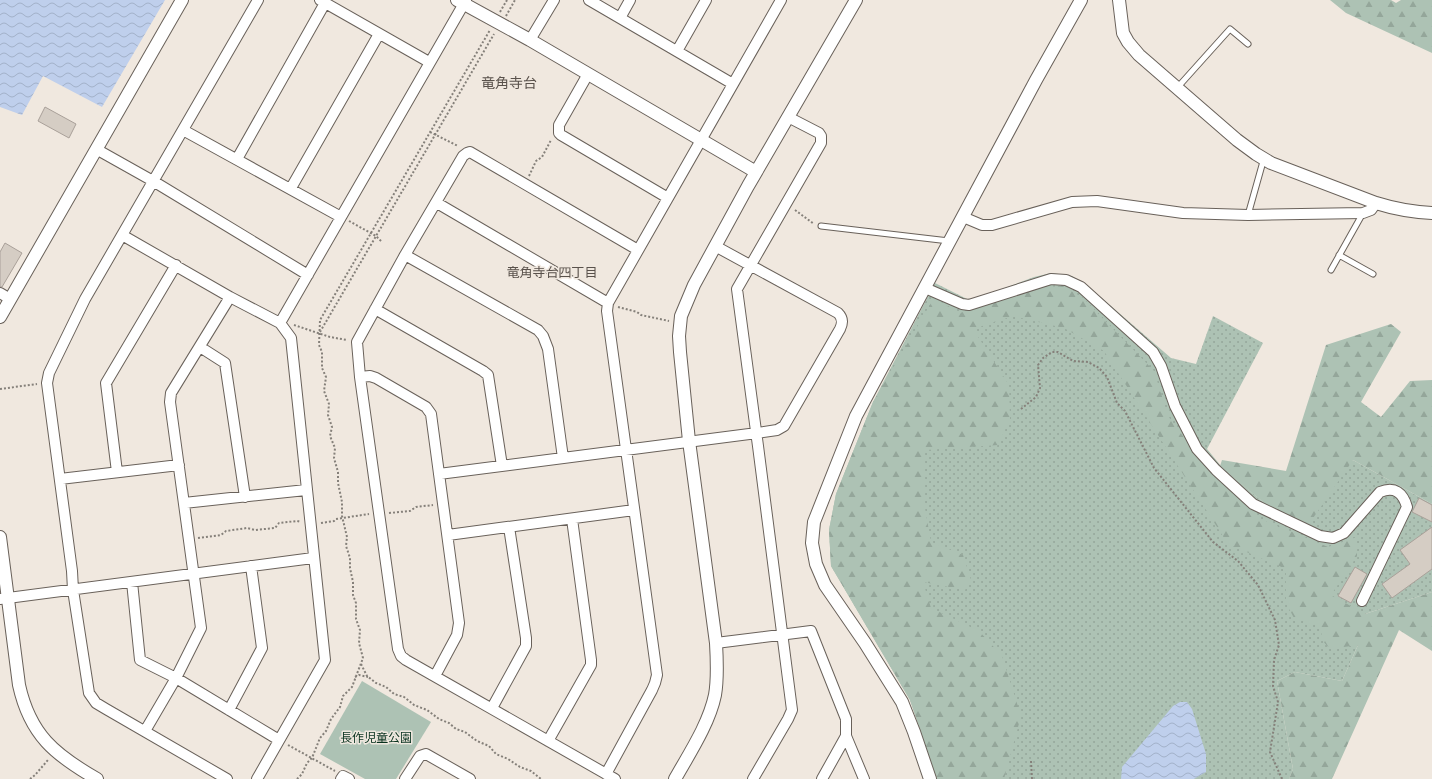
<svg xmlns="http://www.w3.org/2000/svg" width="1432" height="779" viewBox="0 0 1432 779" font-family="'PT Sans Narrow','Noto Sans JP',sans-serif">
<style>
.grass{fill:url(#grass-dots)}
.forest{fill:url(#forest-firs)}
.park{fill:#adc2b4}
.water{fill:url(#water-waves)}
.building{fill:#d5cdc4;stroke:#a9a099}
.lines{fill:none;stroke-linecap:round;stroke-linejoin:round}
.service-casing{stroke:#69615a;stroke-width:7}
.minor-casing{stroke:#69615a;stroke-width:12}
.tertiary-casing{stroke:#69615a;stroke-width:14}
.path{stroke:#85807a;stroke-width:2;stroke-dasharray:2 2;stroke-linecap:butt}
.service{stroke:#fff;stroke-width:5}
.minor{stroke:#fff;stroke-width:10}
.tertiary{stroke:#fff;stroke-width:12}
.labels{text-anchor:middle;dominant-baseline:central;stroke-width:3;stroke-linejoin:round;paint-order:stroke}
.park-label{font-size:12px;fill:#08321e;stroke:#f0e8df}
.neighbourhood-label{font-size:13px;fill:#59514b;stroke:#f0e8df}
.quarter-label{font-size:14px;fill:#59514b;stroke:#f0e8df}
</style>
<defs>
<pattern id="grass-dots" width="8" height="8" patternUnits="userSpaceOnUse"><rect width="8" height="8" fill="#adc2b4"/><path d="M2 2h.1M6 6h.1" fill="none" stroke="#94a69a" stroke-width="1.8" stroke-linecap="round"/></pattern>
<pattern id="forest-firs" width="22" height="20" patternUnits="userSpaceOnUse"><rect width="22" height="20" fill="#adc2b4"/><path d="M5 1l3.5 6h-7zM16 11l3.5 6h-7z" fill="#94a69a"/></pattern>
<pattern id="water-waves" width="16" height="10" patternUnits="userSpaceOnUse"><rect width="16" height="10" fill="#bfcfec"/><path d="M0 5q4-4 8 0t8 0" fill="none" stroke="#a3b1c9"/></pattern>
</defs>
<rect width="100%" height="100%" fill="#f0e8df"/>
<path class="grass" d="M1051,273L1072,276L1089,287L1171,358L1196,364L1213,316L1263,343L1207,449L1221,466L1263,502L1353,460L1432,504V592L1365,614L1358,645L1342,681L1295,672L1277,681L1293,769L1289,779H937L910,700L831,566L829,530L836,494L873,402L935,283L971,301L1034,277Z"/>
<path class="forest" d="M1330,0H1391L1396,3L1401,0H1432V53L1346,13Z
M1063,286L1083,298L1154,371L1168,416L1211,474L1261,519L1328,547L1357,537V556L1331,595L1365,614L1432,592V651L1399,630L1332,779H1289L1293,769L1277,681L1295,672L1342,681L1358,645L1330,649L1322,640L1321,627L1294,618L1286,603V569L1228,544L1104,351L1064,328L1013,316L973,329L1009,385L1010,419L998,445L925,450L924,503L931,542L963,555L971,580L965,590L923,582L931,608L979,631L1002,656L1021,716L1004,779H937L910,700L831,566L829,530L836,494L873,402L934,298L960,313L1034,288Z
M1391,324L1401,332L1361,402L1381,417L1410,381L1432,380V504L1353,460L1309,524L1263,502L1220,466L1222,460L1286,471L1326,345Z"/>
<path class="park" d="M362,681L431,722L396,779H365L320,754Z"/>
<path class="water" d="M0,0H165L102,107L43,76L22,115L0,107Z
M1180,702H1187L1192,709L1206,754V772L1194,779H1121L1122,767L1173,706Z"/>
<path class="building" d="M45,107L76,124L69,138L38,121Z
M5,243L22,253L2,287H0V252Z
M1419,498L1432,505V522L1412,512Z
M1432,527V569L1392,598L1382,584L1410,564L1400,550Z
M1355,567L1367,574L1351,603L1338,596Z"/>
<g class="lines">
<defs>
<path id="service" d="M1177,88L1230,29L1248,44
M1248,215L1264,158
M821,226L949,241
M1339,255L1373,274
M1331,270L1363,213"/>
<path id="minor" d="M320,0L429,62
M589,0L733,84
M620,18L630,0
M530,40L554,0
M677,51L706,0
M588,74L559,125V133L561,135L668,198
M183,130L341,217
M96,149L153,181L308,275
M237,159L325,3
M291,188L379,34
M437,203L608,303
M963,217L982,225H992L1072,202L1097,201L1183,213L1248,215L1363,213L1371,210L1376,203
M122,235L230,297L280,323L291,338L325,660L257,779
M405,255L538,330L543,336L548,349L563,458
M925,288L962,304L969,305L1051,279L1066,280L1081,287L1153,352L1161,366L1175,406L1197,449L1216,470L1253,504L1320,536L1333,538L1344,533L1380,492C1395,486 1403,493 1407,507L1362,601
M0,293L10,299
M375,309L483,371L488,375L502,466
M280,323L466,0
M200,347L225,363L245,497
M360,377L370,376L376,378L426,407L431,414L459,623L457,635L435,676
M117,472L106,383L176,265
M439,474L757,433L777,430L784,426L840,329C843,323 843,318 838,313L715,246
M60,479L179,465
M184,503L306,490
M448,535L634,510
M132,582L140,660L176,678L279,740
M0,599L313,558
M716,643L811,631L846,719V736L864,779
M492,708L526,646V638L509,527
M229,710L262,648L251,566
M145,731L176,678L201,628L170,402L171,393L230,297
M548,741L591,665V660L572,519
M606,774L652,690L655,683L657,675L607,311L608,303L781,0
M227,779L106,709L96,703L89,693L73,590L72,571L47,383L49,373L85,299L258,0
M341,779L343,776L349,779
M405,779L420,756L426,754L470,779
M615,779L406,660L401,656L398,649L360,377L357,342L405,255L463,156L467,153L470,152L638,250
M753,779L788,719L792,710L758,446L737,289L821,143V136L819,133L788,117
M822,779L846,736"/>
<path id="tertiary" d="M457,0L530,40L756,172
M1119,0L1123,33L1128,42L1139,55L1237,140L1256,154L1271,163L1376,203C1395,209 1413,212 1432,213
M0,317L182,0
M0,537L19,685C30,735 55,755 97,779
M675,779C689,754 709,724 715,695C718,678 717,660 716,643L689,441L680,352L679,336L681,316L694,285L748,186L856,0
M930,779L914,732L902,702L865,643L825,585L816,564L812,543L814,522L856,416L1036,80L1081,0"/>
</defs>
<use href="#service" class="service-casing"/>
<use href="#minor" class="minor-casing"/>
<use href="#tertiary" class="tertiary-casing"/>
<path class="path" d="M500,12L507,0
M506,16L515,0
M430,132L458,146
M529,176L536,161L542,157L551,140
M795,210L814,224
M349,221L376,236L382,242
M618,307L637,312L641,315L669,321
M294,325L330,337L347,340
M320,332L494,34
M0,389L37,384
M1021,409L1036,397L1040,388L1038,365L1043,358L1052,352H1058L1073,361L1088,362L1099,368L1107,377L1117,403L1125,411L1154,468L1213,542L1238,561L1258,585L1275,620L1279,645L1274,660L1273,686L1278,702L1270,752L1282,779
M389,513L410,511L416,507L433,505
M321,523L334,521L336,519L369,514
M198,538L221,535L226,531L247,528L255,530L275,528L279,523L297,521L301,522
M361,664L367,676L376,683L386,687L394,694L404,697L414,705L427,710L439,719L449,723L456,729L465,732L477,741L489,746L496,754L508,759L520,767L531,771L541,779
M355,677L359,675L368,677
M288,745L335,771
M1031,761L1032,779
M30,779L35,775L48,760
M297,779L302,774L307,763L312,758L320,738L326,731L331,719L340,707L343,696L352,687L363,658L359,643L360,630L356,619V603L353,595V582L350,568V558L346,546L347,537L342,516V502L338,483V472L334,458L335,448L330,436L332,427L328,415L329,404L324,391L326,377L322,368V352L319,345L320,320L490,30"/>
<use href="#service" class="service"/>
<use href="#minor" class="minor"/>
<use href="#tertiary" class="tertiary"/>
</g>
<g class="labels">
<g class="park-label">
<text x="376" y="737">長作児童公園</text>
</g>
<g class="neighbourhood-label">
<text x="552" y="272">竜角寺台四丁目</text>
</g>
<g class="quarter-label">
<text x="509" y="83">竜角寺台</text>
</g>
</g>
</svg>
